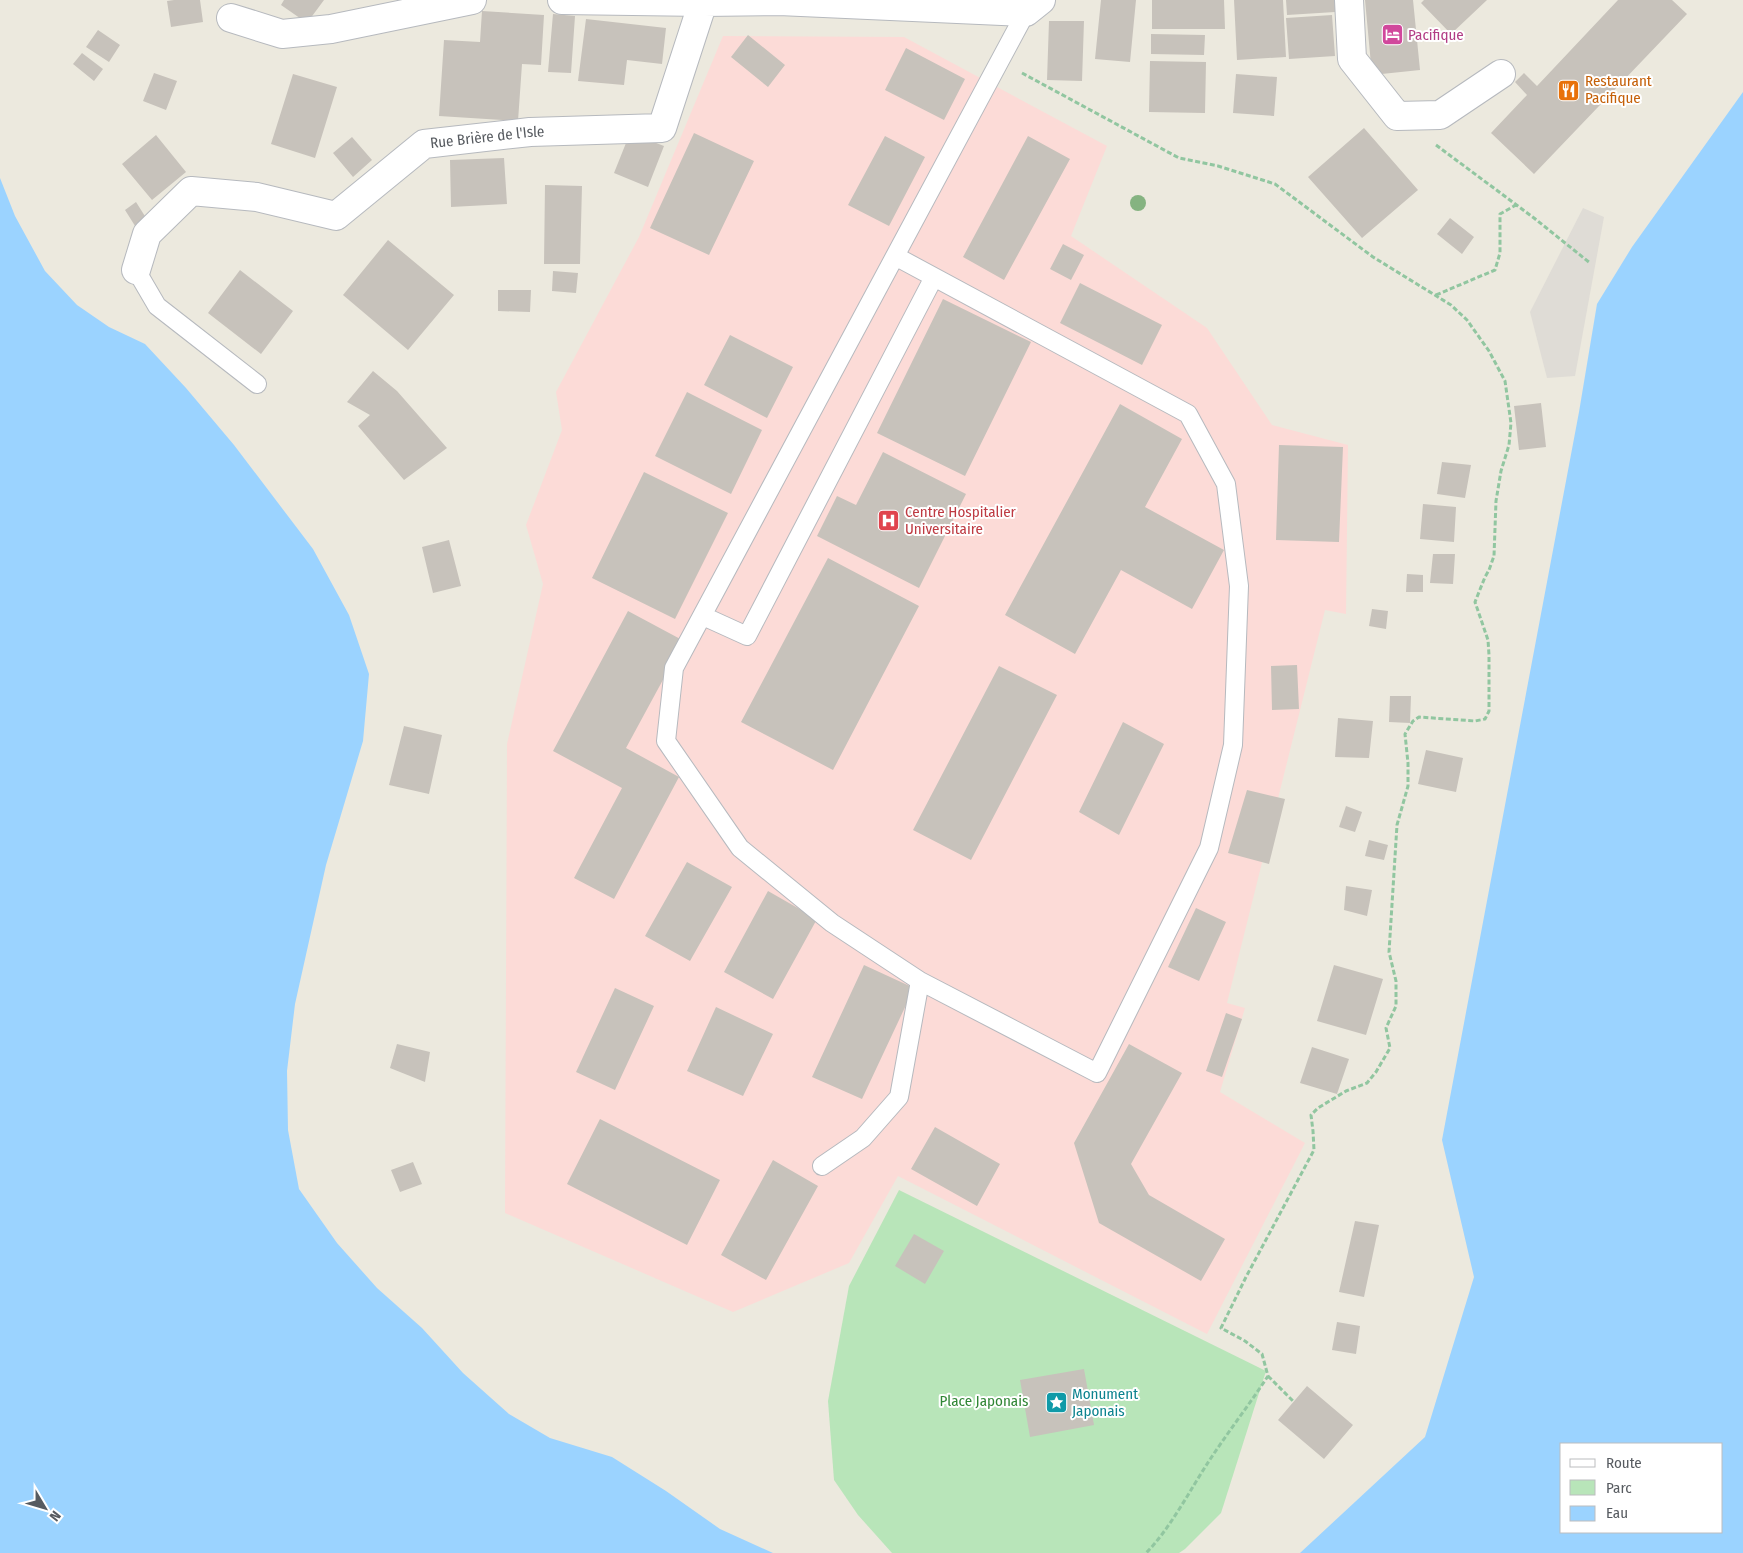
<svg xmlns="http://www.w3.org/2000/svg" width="1743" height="1553" viewBox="0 0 1743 1553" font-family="'Fira Sans Condensed',sans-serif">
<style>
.industrial{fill:#dfdcd6}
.medical{fill:#fcdbd7}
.green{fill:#b8e5b9}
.water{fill:#9bd3ff;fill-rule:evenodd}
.building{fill:#c7c2bb}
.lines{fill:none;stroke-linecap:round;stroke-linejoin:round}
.service-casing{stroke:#b6b9be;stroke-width:20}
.minor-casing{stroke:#b6b9be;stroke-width:30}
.path{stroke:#91c6a0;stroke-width:3;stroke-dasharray:5 2.5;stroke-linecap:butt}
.service{stroke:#fff;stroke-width:18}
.minor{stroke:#fff;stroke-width:28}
.tree{fill:#85b381}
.labels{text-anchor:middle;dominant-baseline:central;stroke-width:4;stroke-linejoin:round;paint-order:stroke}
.hotel-label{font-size:15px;fill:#b23c85;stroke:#fff;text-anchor:start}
.food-label{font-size:15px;fill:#c56008;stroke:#fff;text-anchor:start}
.street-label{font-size:15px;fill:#575b60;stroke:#fff}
.health-label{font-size:15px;fill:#be3a42;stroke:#fff;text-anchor:start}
.culture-label{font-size:15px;fill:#0d838f;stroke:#fff;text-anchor:start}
.park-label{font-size:15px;fill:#308635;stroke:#fff}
</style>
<rect width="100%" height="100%" fill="#ece9de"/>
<path class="industrial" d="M1583,208L1604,217L1575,376L1547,378L1530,312Z"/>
<path class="medical" d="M723,36L904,37L1107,146L1071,236L1207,328L1272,425L1348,445L1346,614L1325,610L1227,1003L1245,1008L1220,1092L1305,1143L1207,1334L898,1176L849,1263L733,1312L505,1213L507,744L543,584L526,525L562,430L556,392L639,237Z"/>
<path class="green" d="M899,1190L1266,1371L1221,1513L1185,1549L1179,1553H892L858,1515L834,1480L828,1401L849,1286Z"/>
<path class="water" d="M1743,92V1553H1300L1425,1437L1474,1277L1442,1140L1579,412L1597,304L1632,247ZM1722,1444V1532H1562V1444Z
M0,178L15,216L45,271L77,305L109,327L145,344L186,388L234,445L313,549L349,615L369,674L363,741L326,865L295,1004L287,1071L288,1130L299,1189L337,1243L377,1288L422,1328L463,1373L509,1414L550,1438L612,1457L666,1491L720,1529L773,1553H0Z"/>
<path class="building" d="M174,0H200L203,22L171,27L167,1Z
M284,0H324L307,23L281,5Z
M1101,0H1136L1130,62L1095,59Z
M1152,0H1224L1225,29H1152Z
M1234,0H1283L1286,57L1237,60Z
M1286,0H1335V12L1287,15Z
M1365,0H1413L1420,70L1372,75Z
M1424,0H1487L1451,34L1421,3Z
M1618,0H1672L1687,14L1534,174L1491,133L1527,95L1515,82L1524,73L1537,86Z
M482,11L544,15L541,65L522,64L518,121L439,116L444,40L480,42Z
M553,14L575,16L571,73L548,72Z
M1332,15L1335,56L1289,59L1286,18Z
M586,19L666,28L662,64L627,60L624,85L578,81Z
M1049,21H1084L1082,81L1047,80Z
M98,30L120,45L109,62L86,47Z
M1151,34L1205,35L1204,55L1151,54Z
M748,35L785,65L768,87L731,57Z
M906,48L965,79L944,120L885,90Z
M82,53L103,69L94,81L73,64Z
M1150,61L1206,62L1205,113L1149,112Z
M154,73L177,81L166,110L143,101Z
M293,74L337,87L315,158L271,144Z
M1236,74L1277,77L1274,116L1233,113Z
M1364,128L1418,190L1362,238L1308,177Z
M630,133L664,146L648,187L614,173Z
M694,133L754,161L709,255L650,228Z
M156,135L186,172L152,200L122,164Z
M885,136L925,157L889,226L848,205Z
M1028,136L1070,159L1004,280L963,257Z
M352,137L372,160L353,177L333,153Z
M504,158L507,204L451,207L450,160Z
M545,185L582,186L580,264H544Z
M136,202L148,221L137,229L125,210Z
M1450,218L1474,237L1462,254L1437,234Z
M388,240L454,295L408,350L343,295Z
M1063,244L1084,255L1071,280L1050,269Z
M240,270L293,311L261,354L208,313Z
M553,271L578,273L576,293L552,291Z
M1080,283L1162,325L1142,365L1060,323Z
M498,290H531L530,312L498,311Z
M943,299L1031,342L965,476L877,433Z
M730,335L793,367L767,418L704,385Z
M373,371L397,391L447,448L404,480L358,426L370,415L347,402Z
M687,392L762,430L731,494L655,456Z
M1541,403L1546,447L1519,450L1514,406Z
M1120,404L1182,439L1145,507L1224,550L1192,609L1121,570L1075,654L1005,615Z
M1279,445L1343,447L1339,542L1276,540Z
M883,452L966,494L919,588L817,536L837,496L856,505Z
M1442,462L1471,465L1465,498L1437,494Z
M644,472L728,513L675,619L592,578Z
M1423,504L1456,507L1454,542L1420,539Z
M449,540L461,586L433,593L422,547Z
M1433,554H1455L1453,584L1430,583Z
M828,558L919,606L833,770L741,722Z
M1407,574L1423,575V592H1406Z
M1372,609L1388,611L1386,629L1369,626Z
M628,611L684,641L626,748L679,777L614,899L574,878L622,788L553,751Z
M1297,665L1299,709L1272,710L1271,666Z
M999,666L1057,695L971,860L913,830Z
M1390,696H1411L1410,723L1389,722Z
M1338,718L1373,721L1369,758L1335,757Z
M1123,722L1164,744L1119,835L1079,812Z
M404,726L442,735L429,794L389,785Z
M1426,750L1463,758L1456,792L1418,784Z
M1247,790L1285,799L1269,864L1228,853Z
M1346,806L1362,812L1355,832L1339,827Z
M1369,840L1388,845L1384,860L1365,856Z
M687,862L732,887L690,961L645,936Z
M1346,886L1372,890L1367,916L1344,910Z
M768,891L817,919L773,999L724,972Z
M1196,908L1226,922L1199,981L1168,967Z
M864,965L914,988L862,1099L812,1077Z
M1334,965L1383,979L1366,1035L1317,1021Z
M615,988L654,1006L615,1090L576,1072Z
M716,1007L773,1034L743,1096L687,1071Z
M1226,1013L1242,1019L1222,1077L1206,1071Z
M397,1044L430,1052L425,1082L390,1068Z
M1129,1044L1182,1073L1131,1164L1149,1195L1225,1239L1201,1281L1099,1223L1074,1143Z
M1312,1047L1349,1059L1337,1094L1300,1083Z
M600,1119L720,1180L687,1245L567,1184Z
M935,1127L1000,1164L977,1206L911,1169Z
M773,1160L818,1186L766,1280L721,1255Z
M413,1162L422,1184L400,1192L391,1170Z
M1355,1221L1379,1225L1364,1297L1339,1292Z
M914,1234L944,1251L925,1284L895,1266Z
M1337,1322L1360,1326L1356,1354L1332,1350Z
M1084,1369L1094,1425L1030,1437L1020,1380Z
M1307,1386L1353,1425L1324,1459L1278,1420Z"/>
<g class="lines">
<defs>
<path id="service" d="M895,256L1188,414L1226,484L1239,586L1233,745L1209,848L1097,1073L920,981
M136,270L157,306L257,384
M703,616L747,636L934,277
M822,1166L863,1138L899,1097L920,981L832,923L740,848L666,741L674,668L1026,12"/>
<g id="minor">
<path d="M562,0L703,2"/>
<path d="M1349,0L1352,59L1397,116L1440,115L1501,74"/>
<path d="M231,18L282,34L331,29L472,0"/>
<path id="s1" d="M136,270L147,234L191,191L257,197L336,216L424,144L530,132L662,128L703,2L779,1L1026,12L1041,0"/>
</g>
</defs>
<use href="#service" class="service-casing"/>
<use href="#minor" class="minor-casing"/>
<path class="path" d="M1022,73L1179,158L1218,166L1275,184L1373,257L1451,305L1467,320L1489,351L1505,381L1511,423L1509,445L1501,471L1496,501L1494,556L1489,570L1485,577L1475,602L1488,640L1489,655V711L1485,719L1475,721L1419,717L1413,721L1405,734L1408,763V786L1397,825L1389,952L1396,981V1006L1386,1028L1390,1048L1376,1072L1367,1083L1346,1091L1318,1108L1311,1115L1313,1131L1314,1150L1246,1277L1221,1328L1245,1341L1262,1354L1268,1376C1249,1405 1228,1432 1209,1461C1190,1490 1170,1529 1146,1553
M1436,145L1534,218L1590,263
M1436,295L1495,270L1500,253V214L1516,205
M1268,1376L1294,1402"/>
<use href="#service" class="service"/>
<use href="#minor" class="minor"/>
</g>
<circle class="tree" cx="1138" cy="203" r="8"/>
<defs>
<symbol id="hotel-square" viewBox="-11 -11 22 22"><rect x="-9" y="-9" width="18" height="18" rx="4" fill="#d1479c" stroke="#fff"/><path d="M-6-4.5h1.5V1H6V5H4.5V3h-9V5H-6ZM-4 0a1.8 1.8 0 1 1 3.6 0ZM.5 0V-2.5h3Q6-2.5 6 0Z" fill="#fff"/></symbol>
<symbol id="restaurant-square" viewBox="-11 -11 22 22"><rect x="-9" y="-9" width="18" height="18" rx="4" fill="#e8710a" stroke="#fff"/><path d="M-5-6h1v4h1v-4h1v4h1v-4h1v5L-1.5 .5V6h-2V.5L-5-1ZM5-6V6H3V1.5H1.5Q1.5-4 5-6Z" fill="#fff"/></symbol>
<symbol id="hospital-square" viewBox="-11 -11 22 22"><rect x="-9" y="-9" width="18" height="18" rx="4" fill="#e0444e" stroke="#fff"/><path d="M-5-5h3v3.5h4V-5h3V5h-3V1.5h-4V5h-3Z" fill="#fff"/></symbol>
<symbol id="sight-square" viewBox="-11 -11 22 22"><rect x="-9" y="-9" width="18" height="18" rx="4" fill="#0f9aa8" stroke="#fff"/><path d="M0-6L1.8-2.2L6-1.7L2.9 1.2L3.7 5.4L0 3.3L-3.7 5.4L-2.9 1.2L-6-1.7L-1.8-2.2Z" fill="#fff"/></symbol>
</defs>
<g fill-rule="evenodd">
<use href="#hotel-square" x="1380" y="22" width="25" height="25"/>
<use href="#restaurant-square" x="1556" y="78" width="25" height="25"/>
<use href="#hospital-square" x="876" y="508" width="25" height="25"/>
<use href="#sight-square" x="1044" y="1390" width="25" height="25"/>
</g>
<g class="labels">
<g class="hotel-label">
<text x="1408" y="35">Pacifique</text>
</g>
<g class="food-label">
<text x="1585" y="81">Restaurant<tspan x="1585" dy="17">Pacifique</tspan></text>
</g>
<g class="street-label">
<text stroke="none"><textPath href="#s1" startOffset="424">Rue Brière de l'Isle</textPath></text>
</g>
<g class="health-label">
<text x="905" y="512">Centre Hospitalier<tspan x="905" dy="17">Universitaire</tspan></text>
</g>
<g class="culture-label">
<text x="1072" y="1394">Monument<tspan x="1072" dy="17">Japonais</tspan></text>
</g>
<g class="park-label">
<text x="984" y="1401">Place Japonais</text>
</g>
</g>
<rect x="1560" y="1443" width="162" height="90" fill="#ffffff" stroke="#bcbdbf"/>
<rect x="1570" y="1459" width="25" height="8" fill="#ffffff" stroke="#bcbdbf"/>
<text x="1606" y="1468" font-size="15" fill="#575b60">Route</text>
<rect x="1570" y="1480" width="25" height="15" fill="#b8e5b9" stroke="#bcbdbf"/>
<text x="1606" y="1493" font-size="15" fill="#575b60">Parc</text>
<rect x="1570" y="1506" width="25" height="15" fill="#9bd3ff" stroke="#bcbdbf"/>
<text x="1606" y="1518" font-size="15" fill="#575b60">Eau</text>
<g transform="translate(45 1508) rotate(128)" stroke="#ffffff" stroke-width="4" paint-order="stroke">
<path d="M0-4L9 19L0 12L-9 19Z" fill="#575b60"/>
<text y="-8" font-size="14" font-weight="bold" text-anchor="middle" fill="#575b60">N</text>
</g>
</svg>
